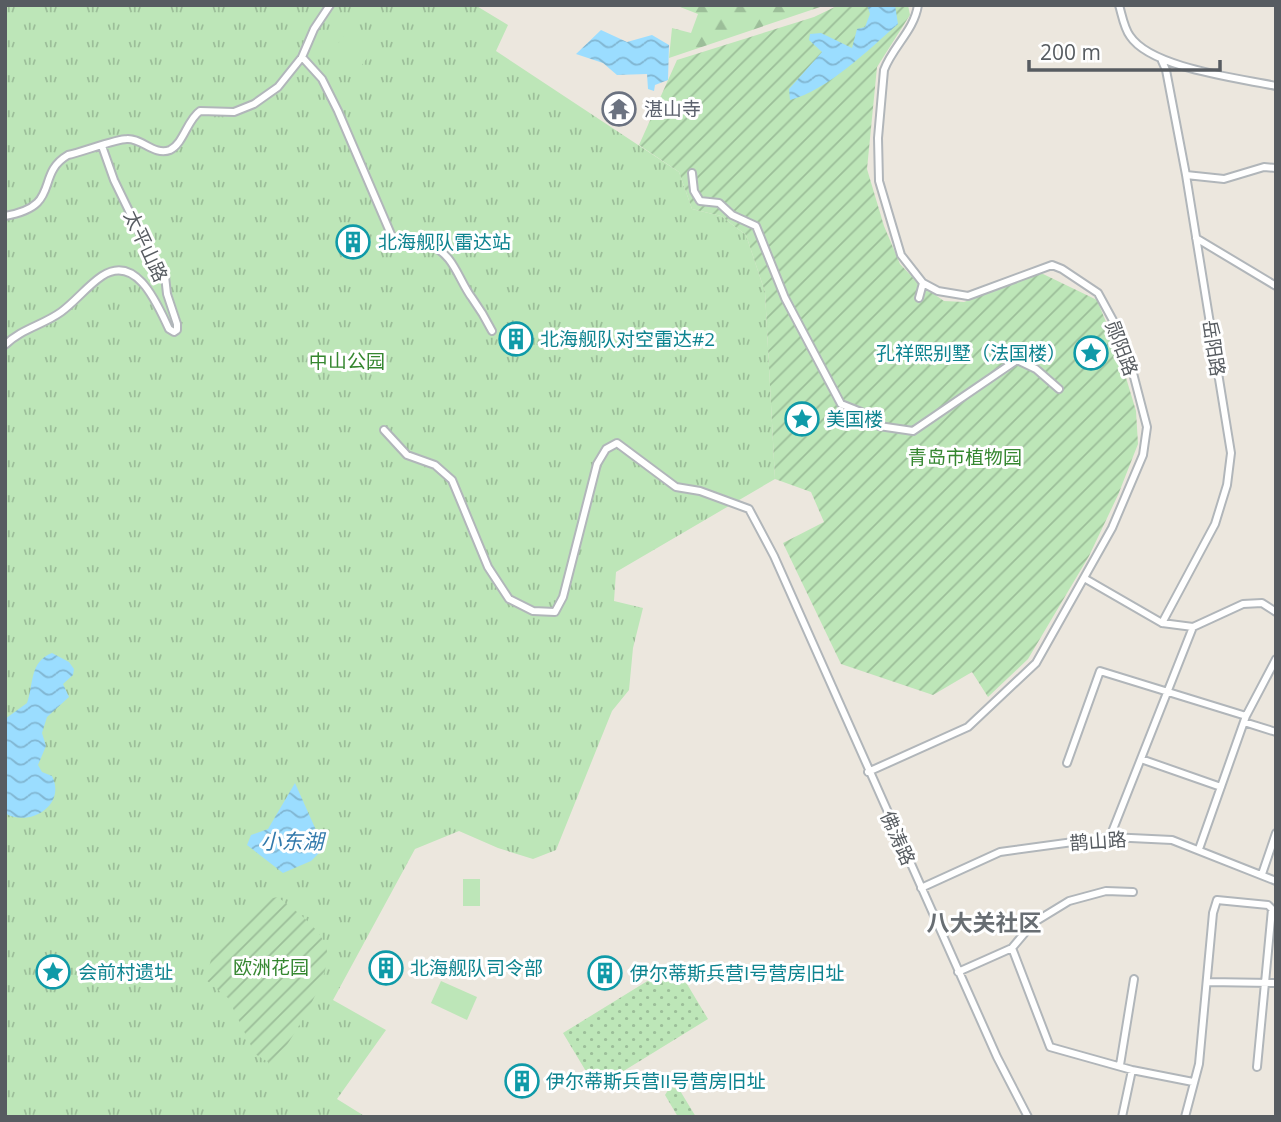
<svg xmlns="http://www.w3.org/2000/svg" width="1281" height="1122" viewBox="0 0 1281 1122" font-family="'Open Sans','Noto Sans SC',sans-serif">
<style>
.grass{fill:url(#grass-dots)}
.forest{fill:url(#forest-firs)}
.park{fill:url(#park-tufts)}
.garden{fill:url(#garden-furrows)}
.pitch{fill:#bde6b8}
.water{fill:url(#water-waves)}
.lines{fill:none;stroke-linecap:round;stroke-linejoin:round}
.street-casing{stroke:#b1b6ba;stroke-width:10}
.street{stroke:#fff;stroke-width:6}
.labels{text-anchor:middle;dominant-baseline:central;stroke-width:6;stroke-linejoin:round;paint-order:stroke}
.worship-label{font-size:19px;fill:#5b616d;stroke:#fff;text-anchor:start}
.culture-label{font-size:19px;fill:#0d838f;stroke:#fff;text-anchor:start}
.street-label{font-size:19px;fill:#575c61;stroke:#fff}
.park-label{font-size:19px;fill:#358730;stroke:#fff}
.water-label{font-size:21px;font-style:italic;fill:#337aac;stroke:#fff}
.quarter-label{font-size:23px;font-weight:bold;fill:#686e73;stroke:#fff}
</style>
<defs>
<pattern id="grass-dots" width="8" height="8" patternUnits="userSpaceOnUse" patternTransform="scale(1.75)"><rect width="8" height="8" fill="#bde6b8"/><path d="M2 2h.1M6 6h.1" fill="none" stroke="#9cbe99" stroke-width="1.8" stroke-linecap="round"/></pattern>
<pattern id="forest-firs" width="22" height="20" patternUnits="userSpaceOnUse" patternTransform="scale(1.75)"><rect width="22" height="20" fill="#bde6b8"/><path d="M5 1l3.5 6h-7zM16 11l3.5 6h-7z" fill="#9cbe99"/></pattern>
<pattern id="park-tufts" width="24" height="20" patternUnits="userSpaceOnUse" patternTransform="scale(1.75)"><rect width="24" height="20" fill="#bde6b8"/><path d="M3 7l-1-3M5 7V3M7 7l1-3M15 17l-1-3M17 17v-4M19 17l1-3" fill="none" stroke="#9cbe99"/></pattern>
<pattern id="garden-furrows" width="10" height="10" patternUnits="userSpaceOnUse" patternTransform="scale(1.75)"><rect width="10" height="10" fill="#bde6b8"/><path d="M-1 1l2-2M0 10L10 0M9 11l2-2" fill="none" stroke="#9cbe99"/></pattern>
<pattern id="water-waves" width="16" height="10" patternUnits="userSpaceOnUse" patternTransform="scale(1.75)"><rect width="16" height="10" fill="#9bddff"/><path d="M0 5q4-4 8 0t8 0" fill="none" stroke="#81b6d2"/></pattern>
</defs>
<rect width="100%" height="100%" fill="#ece7de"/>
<path class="grass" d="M675,964L708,1019L596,1088L563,1033Z
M670,1087L679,1089L696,1117H678L665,1095Z"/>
<path class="forest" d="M675,5H826L669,58L672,28L691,33L698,14Z"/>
<path class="park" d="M5,5H475L508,25L496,51L679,172L692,209L721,216L746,235L765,292L775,479L616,572L614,601L643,608L633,648L629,690L612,711L556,850L533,859L498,848L459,831L415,849L333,1000L386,1030L337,1099L366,1117H5Z"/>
<path class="garden" d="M839,5H908L910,15L877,67L867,169L884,226L900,264L918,283L944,301L964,302L1041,273L1097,300L1118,351L1136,411L1138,444L1118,495L1089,556L1028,659L988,697L972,672L933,695L841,664L783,543L824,522L811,492L775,479L765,292L746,235L721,216L692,209L679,172L639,145L677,60L814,17Z
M278,897C295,911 319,926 326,947C336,976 285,1047 269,1073L268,1062L255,1054L228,998L206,980L213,951L267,899Z"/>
<path class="pitch" d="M347,32L372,52L361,66L336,46Z
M463,879H480V906H463Z
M441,981L477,997L467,1020L431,1003Z"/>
<path class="water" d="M867,5H895L898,24C868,50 828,90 790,100L789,89L822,52L809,40L810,34L821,33L852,48L857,29L865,27L870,14Z
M601,30L627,42L652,35L669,45L668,80L655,85L654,91L648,89L647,74L617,75L603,63L576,54Z
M52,653L69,662L74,669L73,675L63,684L69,697L47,717L42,733L46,746L38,765L42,772L52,776C67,806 28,828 5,813V719L27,703C34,684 29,662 52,653Z
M295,783L324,848L311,861L283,873L247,845L251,835L268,829Z"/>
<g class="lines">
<defs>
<path id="street" d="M1119,5C1122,15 1124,28 1130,36C1151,68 1238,78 1276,86
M302,57L322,79L338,111L393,239C406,250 415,242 430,246C453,252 459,281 472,298C480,309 486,319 492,331
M1162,61L1166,70L1186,175L1231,453L1227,485L1215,524L1162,623
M692,173L694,191L700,201L719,203L732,215L756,226L785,298L841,404L866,414L879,426L913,431L1017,360L1036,369L1059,389
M1186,175L1224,179L1264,167L1276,168
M5,216C63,206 34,175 68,155C82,152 116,139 127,139C142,138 154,156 170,150C184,143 187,120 200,111L234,112L254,104L278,87L302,57L314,29L330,5
M1196,238L1276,286
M919,298L923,283
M5,345C21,329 43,325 61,312C76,301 87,286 102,276C137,253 158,306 169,329L174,332L177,330V324L167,294L165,276L146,246L114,180L102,146
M384,430L407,455L435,465L452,480L488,567L509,599L533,611L555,612L563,597L597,464L606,449L617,443L676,487L700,491L749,509L774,556L997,1057L1028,1117
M1084,578L1162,623L1193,627L1243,604L1262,603L1276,612
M1246,716L1276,659
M1244,722L1276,732
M1141,759L1221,787
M1067,763L1100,671L1246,716L1199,849
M868,772L968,727L1036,663L1112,528L1143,455L1147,427L1127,350L1116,326L1098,293L1062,269L1052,265L968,296L938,291L923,283L901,255L879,181L878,138L884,70C893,46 914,31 918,5
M1110,837L1193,627
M1262,874L1276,833
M921,888L1000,852L1110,837L1172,840L1276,881
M1012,948L1050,1047L1132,1070L1193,1082
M958,972L1012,948L1033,923L1069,901L1106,891L1133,892
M1208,982L1276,983
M1120,1065L1134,979
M1122,1117L1132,1070
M1185,1117L1199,1064L1213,913L1217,900L1268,905L1272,909L1257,1067"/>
</defs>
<use href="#street" class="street-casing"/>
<use href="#street" class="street"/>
</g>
<defs>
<symbol id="temple-ring" viewBox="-11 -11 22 22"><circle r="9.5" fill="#fff" stroke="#6b7280" stroke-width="1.5"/><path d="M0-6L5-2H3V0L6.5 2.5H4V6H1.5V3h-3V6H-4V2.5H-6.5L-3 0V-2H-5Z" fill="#6b7280"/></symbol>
<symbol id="building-ring" viewBox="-11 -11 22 22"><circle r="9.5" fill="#fff" stroke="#0f9aa8" stroke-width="1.5"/><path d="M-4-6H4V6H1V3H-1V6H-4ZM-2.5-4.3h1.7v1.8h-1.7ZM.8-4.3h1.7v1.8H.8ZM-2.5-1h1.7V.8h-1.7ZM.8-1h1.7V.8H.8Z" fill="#0f9aa8"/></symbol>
<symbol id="sight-ring" viewBox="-11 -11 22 22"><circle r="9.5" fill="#fff" stroke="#0f9aa8" stroke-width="1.5"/><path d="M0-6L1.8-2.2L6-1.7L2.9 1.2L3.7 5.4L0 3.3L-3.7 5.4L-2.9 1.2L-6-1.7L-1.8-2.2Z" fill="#0f9aa8"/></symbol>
</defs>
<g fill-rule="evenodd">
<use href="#temple-ring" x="600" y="90" width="38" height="38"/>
<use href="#building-ring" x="334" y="223" width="38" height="38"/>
<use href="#building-ring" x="497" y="320" width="38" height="38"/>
<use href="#sight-ring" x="1072" y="334" width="38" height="38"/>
<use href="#sight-ring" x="783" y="400" width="38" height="38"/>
<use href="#building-ring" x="367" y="949" width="38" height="38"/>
<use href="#sight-ring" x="34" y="953" width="38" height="38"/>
<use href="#building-ring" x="586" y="954" width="38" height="38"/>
<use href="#building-ring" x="503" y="1062" width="38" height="38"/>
</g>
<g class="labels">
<g class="worship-label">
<text x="644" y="109">湛山寺</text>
</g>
<g class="culture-label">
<text x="378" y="242">北海舰队雷达站</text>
<text x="540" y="339">北海舰队对空雷达#2</text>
<text x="1066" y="353" text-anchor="end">孔祥熙别墅（法国楼）</text>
<text x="826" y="419">美国楼</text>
<text x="410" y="968">北海舰队司令部</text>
<text x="78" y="972">会前村遗址</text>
<text x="630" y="973">伊尔蒂斯兵营I号营房旧址</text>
<text x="546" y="1081">伊尔蒂斯兵营II号营房旧址</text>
</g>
<g class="street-label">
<text transform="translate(146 246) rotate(65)">太平山路</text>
<text transform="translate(1122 348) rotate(69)">郧阳路</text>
<text transform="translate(1214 348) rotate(81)">岳阳路</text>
<text transform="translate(898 838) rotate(66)">佛涛路</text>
<text transform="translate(1098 841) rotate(-4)">鹊山路</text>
</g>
<g class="park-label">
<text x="347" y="361">中山公园</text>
<text x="965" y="457">青岛市植物园</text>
<text x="271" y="967">欧洲花园</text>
</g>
<g class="water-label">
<text x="292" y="841">小东湖</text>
</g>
<g class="quarter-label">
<text x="984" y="922">八大关社区</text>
</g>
</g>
<rect width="1281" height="1122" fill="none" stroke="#575c61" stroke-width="14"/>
<path d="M1029 60v10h191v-10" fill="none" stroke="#575c61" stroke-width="3.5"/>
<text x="1040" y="60" font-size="21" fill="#575c61" stroke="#ffffff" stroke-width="5" paint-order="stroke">200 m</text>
</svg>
